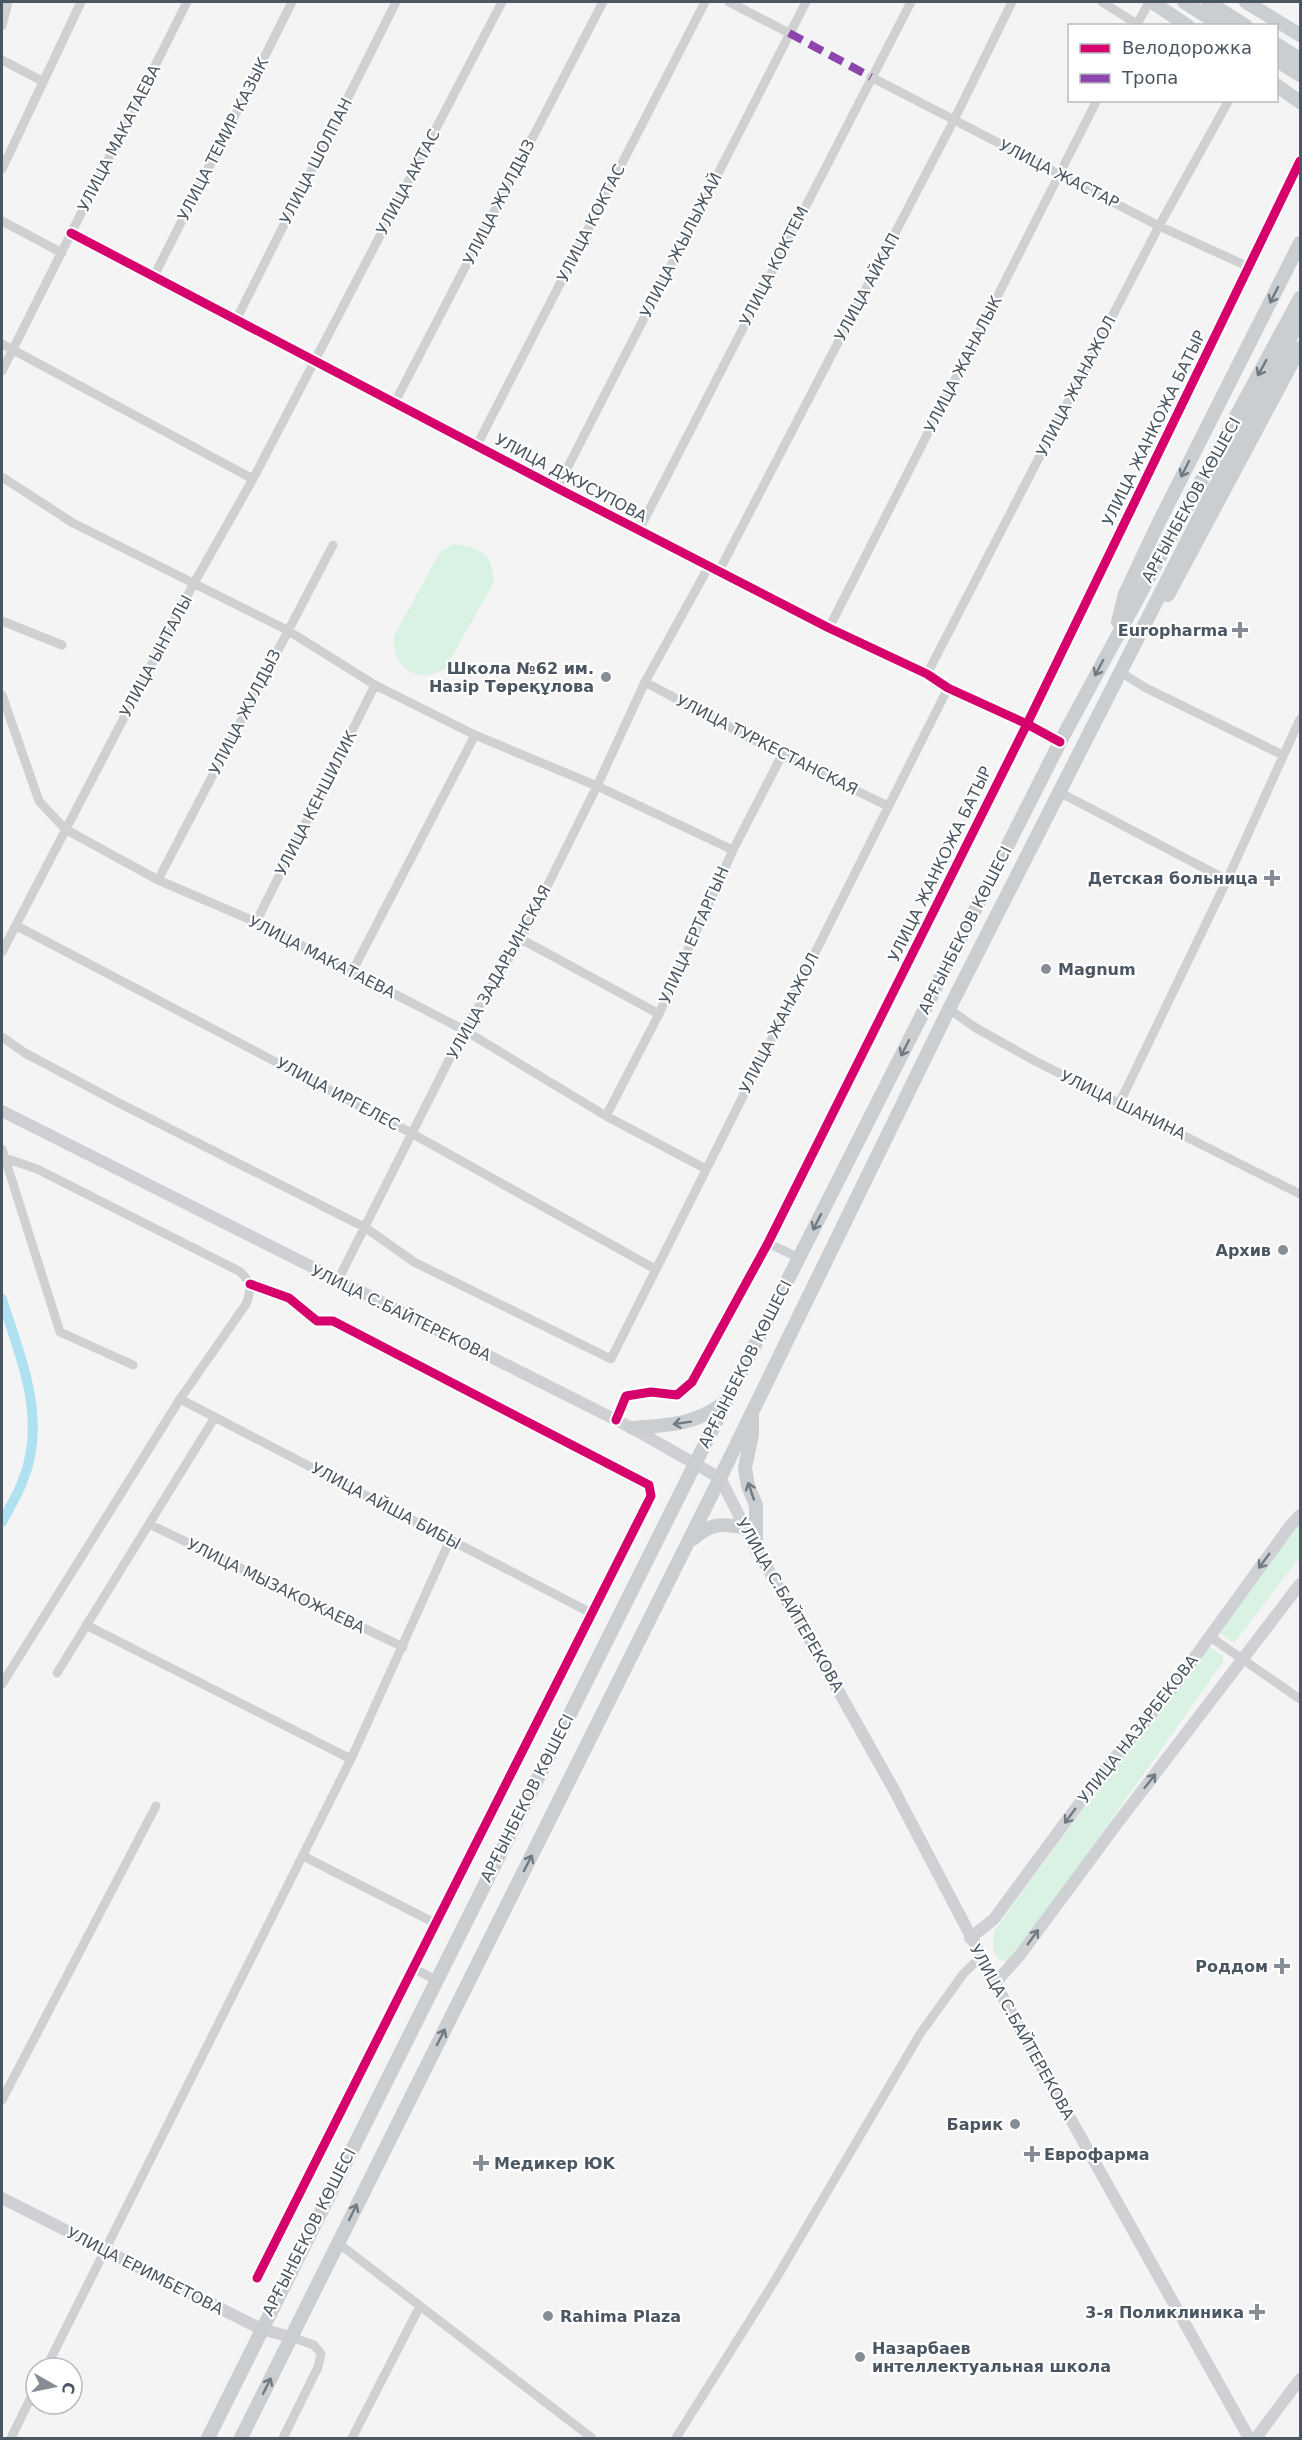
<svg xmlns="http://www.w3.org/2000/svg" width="1302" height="2440" viewBox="0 0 1302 2440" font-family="'DejaVu Sans',sans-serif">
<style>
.green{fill:#d9f2e3}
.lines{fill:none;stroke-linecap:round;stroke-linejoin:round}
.canal{stroke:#aee2f0;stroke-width:10}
.street{stroke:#ced0d2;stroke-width:9}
.secondary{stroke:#ced0d4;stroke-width:12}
.primary{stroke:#caced1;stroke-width:14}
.quiet{stroke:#8e44ad;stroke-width:8;stroke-dasharray:15 8;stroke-linecap:butt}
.cycleway-casing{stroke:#fff;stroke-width:13}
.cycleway{stroke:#d6006c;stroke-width:9}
.oneway{stroke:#707a83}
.oneway2{stroke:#727b84}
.poi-dot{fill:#868d94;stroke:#fff;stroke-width:2}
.labels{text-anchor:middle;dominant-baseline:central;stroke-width:4.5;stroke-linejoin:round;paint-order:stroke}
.street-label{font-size:16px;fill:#4a5661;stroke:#fff}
.poi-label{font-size:16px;font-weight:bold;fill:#4a5661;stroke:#fff;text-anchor:end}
</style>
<rect width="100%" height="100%" fill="#f4f4f4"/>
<path class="green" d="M454,544C481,548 492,553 494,582L445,669C440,671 433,675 427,675C403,676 392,657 394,636L440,552Z
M1300,1512V1557L1234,1643L1216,1630Z
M1201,1646L1211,1648L1223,1656V1662L1012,1960C992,1967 991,1943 995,1930Z"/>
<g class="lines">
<path class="canal" d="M2,1299C20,1357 48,1419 23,1480C18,1495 9,1508 2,1522"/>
<path class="street" d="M729,2L789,33
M1102,2L1137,24
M2,26L8,2
M1136,26L1149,2
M2,60L42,81
M871,77L1159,226L1249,267
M2,169L81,2
M2,221L62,253
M71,233L557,488L829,628L927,674L948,688L1027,724L1060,742
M154,276L292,2
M236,320L396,2
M2,344L253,479
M2,371L187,2
M395,402L603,2
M477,445L705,2
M2,477L73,523L287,630L375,685L475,735L597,786L733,850
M557,488L806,2
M639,530L911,2
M719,571L954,120L1012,2
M2,621L62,645
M829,628L1097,100
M1120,672L1146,688L1283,755
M927,674L1159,226L1229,100
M645,682L782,755L888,806
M2,695L39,801L65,829L158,880L256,922L464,1030L606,1116L706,1169
M1059,792L1227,880
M158,880L333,545
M256,922L375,685
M17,926L413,1134L655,1269
M521,939L659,1014
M2,952L193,585L253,479L502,2
M352,972L475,735
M949,1009L976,1028L1035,1061L1300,1194
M2,1037L25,1053L117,1102L366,1228L414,1262L611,1359L948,688
M1120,1102L1227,880L1300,719
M606,1116L659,1014L733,850L782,755
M2,1149L60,1332L133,1365
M768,1243L799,1258
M337,1282L464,1030L521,939L597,786L645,682L709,566
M250,1284L289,1298L317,1321H333L649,1485L651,1496L257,2278
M180,1399L591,1613
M616,1420L626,1396L651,1392L677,1395L692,1382L768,1243L1027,724L1300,161
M149,1524L403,1647
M86,1625L351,1759
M1209,1636L1300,1699
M57,1673L215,1417
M2,1684L180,1399L246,1304C252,1290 251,1281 239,1271L37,1169L5,1158
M303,1856L435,1923
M413,1968L436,1980
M2,2100L156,1806
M338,2243L592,2438
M46,2368L351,1759L450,1540
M11,2438L36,2387
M283,2438L318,2367L321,2354L314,2345L291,2337
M352,2438L420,2306
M676,2438L774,2282L920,2034L964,1973L981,1957"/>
<path class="secondary" d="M2,1111L632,1428L720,1478L756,1549L812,1644L893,1788L1008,2007L1249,2438
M970,1938L994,1919L1098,1778L1171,1690L1290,1526L1300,1515
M996,1982L1020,1955L1116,1825L1300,1584
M2,2198L261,2329L291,2337
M1256,2438L1300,2379"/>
<path class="primary" d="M1152,2L1188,26
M1184,2L1222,26
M1208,2L1246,26
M1246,2L1300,35
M1276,44L1300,59
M1276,60L1300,75
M1276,85L1300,102
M1168,595L1300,348
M1118,622L1125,594L1159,522L1300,243
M752,1416V1434L745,1468L748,1486L756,1505V1549
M632,1428C669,1425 694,1425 724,1403
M693,1539C710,1523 723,1523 745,1528
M208,2438L726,1402L1060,742L1300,298
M241,2438L720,1478L949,1009L1300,319"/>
<path class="quiet" d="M789,33L871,77"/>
<defs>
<path id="cycleway" d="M71,233L557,488L829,628L927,674L948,688L1027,724L1060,742
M250,1284L289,1298L317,1321H333L649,1485L651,1496L257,2278
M616,1420L626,1396L651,1392L677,1395L692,1382L768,1243L1027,724L1300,161"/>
</defs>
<use href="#cycleway" class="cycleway-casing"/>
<use href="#cycleway" class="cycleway"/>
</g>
<defs><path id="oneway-shaft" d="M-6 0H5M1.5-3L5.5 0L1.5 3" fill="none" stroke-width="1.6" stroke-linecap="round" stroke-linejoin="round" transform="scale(1.5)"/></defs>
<g class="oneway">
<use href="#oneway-shaft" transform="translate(1274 295) rotate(117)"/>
<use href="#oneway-shaft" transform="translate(1262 368) rotate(119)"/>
<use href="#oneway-shaft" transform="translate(1185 469) rotate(117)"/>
<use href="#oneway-shaft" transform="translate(1099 668) rotate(118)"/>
<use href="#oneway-shaft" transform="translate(905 1048) rotate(117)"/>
<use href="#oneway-shaft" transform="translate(817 1222) rotate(117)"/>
<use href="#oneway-shaft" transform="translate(682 1423) rotate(171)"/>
<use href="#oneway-shaft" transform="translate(751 1491) rotate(-109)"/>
<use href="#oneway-shaft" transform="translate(528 1863) rotate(-63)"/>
<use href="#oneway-shaft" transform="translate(441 2037) rotate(-63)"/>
<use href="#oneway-shaft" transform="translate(353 2212) rotate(-64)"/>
<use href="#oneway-shaft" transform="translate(267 2386) rotate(-63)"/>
</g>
<g class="oneway2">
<use href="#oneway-shaft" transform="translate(1264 1561) rotate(126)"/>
<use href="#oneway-shaft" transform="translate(1150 1781) rotate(-52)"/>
<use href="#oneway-shaft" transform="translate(1070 1816) rotate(126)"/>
<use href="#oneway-shaft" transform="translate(1033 1937) rotate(-54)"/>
</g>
<g class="poi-dot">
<path d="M1237 621h6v6h6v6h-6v6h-6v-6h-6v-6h6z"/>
<circle cx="606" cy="677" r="6"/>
<path d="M1269 869h6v6h6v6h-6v6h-6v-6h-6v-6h6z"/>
<circle cx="1046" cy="969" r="6"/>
<circle cx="1283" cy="1250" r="6"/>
<path d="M1279 1957h6v6h6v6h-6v6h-6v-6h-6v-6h6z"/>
<circle cx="1015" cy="2124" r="6"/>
<path d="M1029 2145h6v6h6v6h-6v6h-6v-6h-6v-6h6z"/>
<path d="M478 2154h6v6h6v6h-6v6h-6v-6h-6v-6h6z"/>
<path d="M1254 2303h6v6h6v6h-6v6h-6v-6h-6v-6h6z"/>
<circle cx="548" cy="2316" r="6"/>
<circle cx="860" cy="2357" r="6"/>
</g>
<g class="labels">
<g class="street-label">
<text transform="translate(119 138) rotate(-63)">УЛИЦА МАКАТАЕВА</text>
<text transform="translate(223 139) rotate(-63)">УЛИЦА ТЕМИР КАЗЫК</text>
<text transform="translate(316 161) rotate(-63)">УЛИЦА ШОЛПАН</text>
<text transform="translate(1059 174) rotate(27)">УЛИЦА ЖАСТАР</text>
<text transform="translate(408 182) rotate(-62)">УЛИЦА АКТАС</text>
<text transform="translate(499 202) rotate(-63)">УЛИЦА ЖУЛДЫЗ</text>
<text transform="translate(591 223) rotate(-63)">УЛИЦА КОКТАС</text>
<text transform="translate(681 245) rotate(-63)">УЛИЦА ЖЫЛЫЖАЙ</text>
<text transform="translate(774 266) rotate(-63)">УЛИЦА КОКТЕМ</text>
<text transform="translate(867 287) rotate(-62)">УЛИЦА АЙКАП</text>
<text transform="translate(963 364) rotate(-63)">УЛИЦА ЖАНАЛЫК</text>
<text transform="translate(1076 386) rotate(-63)">УЛИЦА ЖАНАЖОЛ</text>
<text transform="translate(1154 428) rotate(-64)">УЛИЦА ЖАНКОЖА БАТЫР</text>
<text transform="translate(571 478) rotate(28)">УЛИЦА ДЖУСУПОВА</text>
<text transform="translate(1191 500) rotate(-61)">АРҒЫНБЕКОВ КӨШЕСІ</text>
<text transform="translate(156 656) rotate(-62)">УЛИЦА ЫНТАЛЫ</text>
<text transform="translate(245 712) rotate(-63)">УЛИЦА ЖУЛДЫЗ</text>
<text transform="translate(767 745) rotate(27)">УЛИЦА ТУРКЕСТАНСКАЯ</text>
<text transform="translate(316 803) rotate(-63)">УЛИЦА КЕНШИЛИК</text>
<text transform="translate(940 864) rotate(-64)">УЛИЦА ЖАНКОЖА БАТЫР</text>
<text transform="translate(965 930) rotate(-63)">АРҒЫНБЕКОВ КӨШЕСІ</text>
<text transform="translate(694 935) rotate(-66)">УЛИЦА ЕРТАРГЫН</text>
<text transform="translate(322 957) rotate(27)">УЛИЦА МАКАТАЕВА</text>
<text transform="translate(499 972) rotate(-61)">УЛИЦА ЗАДАРЬИНСКАЯ</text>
<text transform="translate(779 1023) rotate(-63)">УЛИЦА ЖАНАЖОЛ</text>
<text transform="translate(338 1094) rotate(28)">УЛИЦА ИРГЕЛЕС</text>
<text transform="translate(1123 1105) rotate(26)">УЛИЦА ШАНИНА</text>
<text transform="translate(401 1313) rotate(26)">УЛИЦА С.БАЙТЕРЕКОВА</text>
<text transform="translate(745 1364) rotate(-63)">АРҒЫНБЕКОВ КӨШЕСІ</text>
<text transform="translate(386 1506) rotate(28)">УЛИЦА АЙША БИБЫ</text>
<text transform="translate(276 1586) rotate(26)">УЛИЦА МЫЗАКОЖАЕВА</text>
<text transform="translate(790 1605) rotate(60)">УЛИЦА С.БАЙТЕРЕКОВА</text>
<text transform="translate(1138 1729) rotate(-52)">УЛИЦА НАЗАРБЕКОВА</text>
<text transform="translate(527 1798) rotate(-63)">АРҒЫНБЕКОВ КӨШЕСІ</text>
<text transform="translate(1022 2032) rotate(61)">УЛИЦА С.БАЙТЕРЕКОВА</text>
<text transform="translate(309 2232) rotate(-63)">АРҒЫНБЕКОВ КӨШЕСІ</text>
<text transform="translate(145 2271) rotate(27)">УЛИЦА ЕРИМБЕТОВА</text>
</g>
<g class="poi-label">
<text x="1228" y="630">Europharma</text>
<text x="594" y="668">Школа №62 им.<tspan x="594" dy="18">Назір Төреқұлова</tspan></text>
<text x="1258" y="878">Детская больница</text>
<text x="1058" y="969" text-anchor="start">Magnum</text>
<text x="1271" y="1250">Архив</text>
<text x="1268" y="1966">Роддом</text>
<text x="1003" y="2124">Барик</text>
<text x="1044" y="2154" text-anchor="start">Еврофарма</text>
<text x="494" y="2163" text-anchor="start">Медикер ЮK</text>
<text x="1244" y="2312">3-я Поликлиника</text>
<text x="560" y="2316" text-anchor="start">Rahima Plaza</text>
<text x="872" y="2348" text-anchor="start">Назарбаев<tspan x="872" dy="18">интеллектуальная школа</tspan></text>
</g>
</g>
<rect width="1302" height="2440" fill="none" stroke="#4a5661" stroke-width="6"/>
<rect x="1068" y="24" width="210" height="78" fill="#ffffff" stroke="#b7bbc0" stroke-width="1.5"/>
<rect x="1080" y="44" width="30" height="9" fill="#d6006c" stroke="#b7bbc0" stroke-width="1.5"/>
<text x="1122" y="54" font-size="18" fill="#4a5661">Велодорожка</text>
<rect x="1080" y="74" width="30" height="9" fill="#8e44ad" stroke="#b7bbc0" stroke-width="1.5"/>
<text x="1122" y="84" font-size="18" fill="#4a5661">Тропа</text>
<g transform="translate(54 2386) rotate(99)"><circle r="28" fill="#ffffff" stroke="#b7bbc0" stroke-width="1.5"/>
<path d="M0-4.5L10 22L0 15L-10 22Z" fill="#868d94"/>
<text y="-9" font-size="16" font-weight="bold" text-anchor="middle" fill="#4a5661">С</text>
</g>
</svg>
